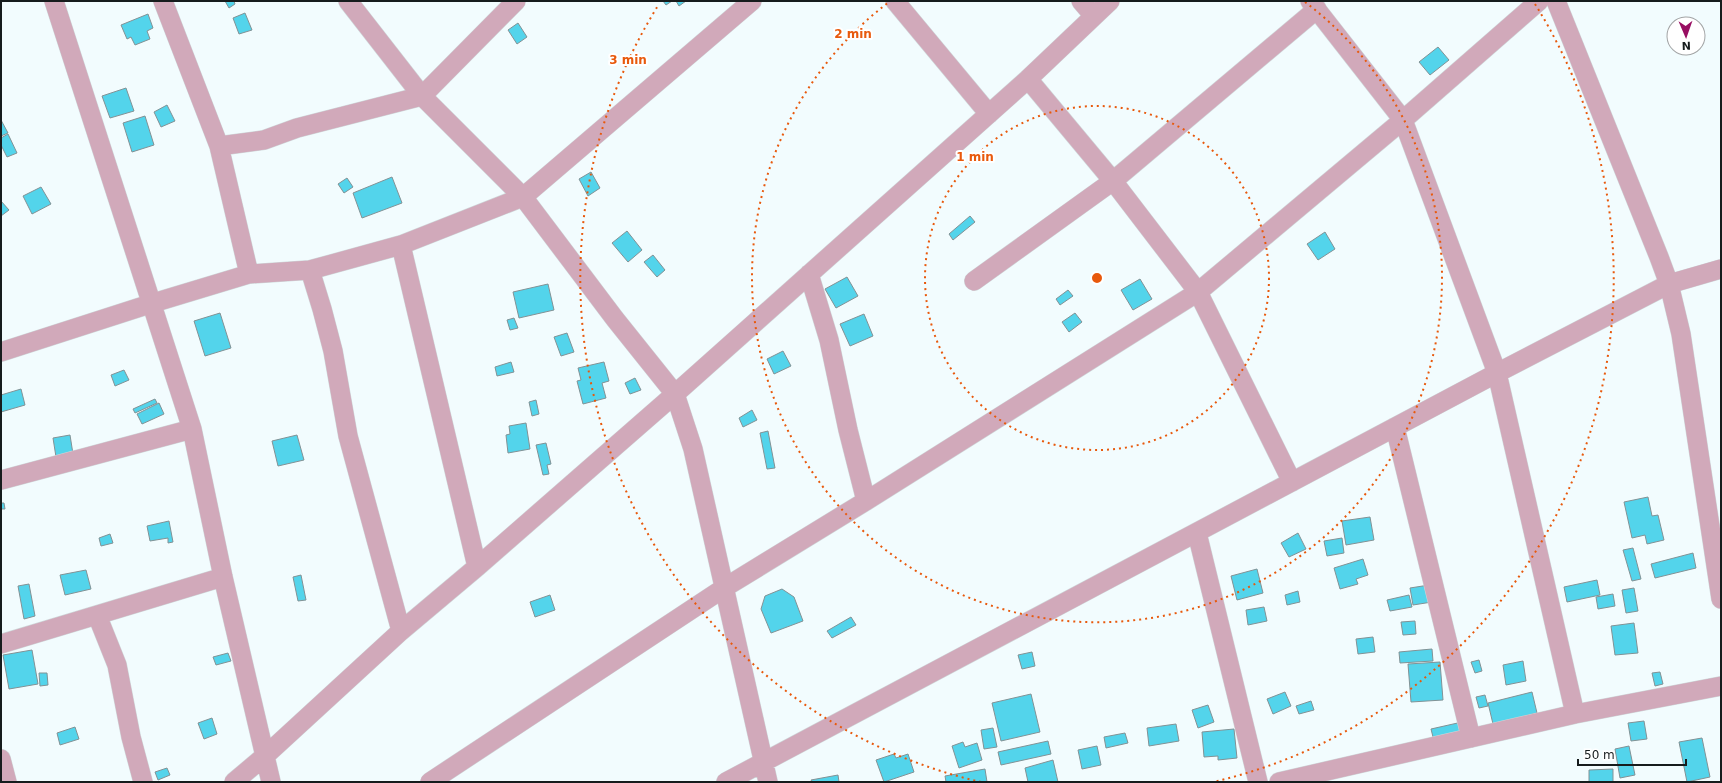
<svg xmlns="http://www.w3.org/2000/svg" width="1722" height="783" viewBox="0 0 1722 783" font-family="'DejaVu Sans',sans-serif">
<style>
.building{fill:#53d4eb;stroke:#829295}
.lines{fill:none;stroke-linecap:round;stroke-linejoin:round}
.minor-casing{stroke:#cfd8da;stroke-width:20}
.minor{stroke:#d1a9ba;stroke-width:19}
.ring{fill:none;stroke:#e8590c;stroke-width:2;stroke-dasharray:2 4}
.centre{fill:#e8590c;stroke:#fff;stroke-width:2}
.ring-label{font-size:12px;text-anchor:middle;font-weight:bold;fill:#e8590c;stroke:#fff;stroke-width:4;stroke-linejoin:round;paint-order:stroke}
</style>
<rect width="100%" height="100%" fill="#f2fcfe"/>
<path class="building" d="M225,1H234L235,4L229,8Z
M663,1H672L666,5Z
M676,1H686L679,6Z
M245,13L252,30L239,34L233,18Z
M148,14L153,28L147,31L150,39L135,45L131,37L127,39L121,25Z
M518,23L527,37L517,44L508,30Z
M1438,47L1449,60L1430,75L1419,62Z
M126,88L134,111L110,118L102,96Z
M167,105L175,121L161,127L154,112Z
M145,116L154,145L132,152L123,123Z
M1,120L8,133L1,136Z
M8,134L17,153L7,157L1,145V138Z
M591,172L600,188L588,196L579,179Z
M392,177L402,203L362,218L353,193Z
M347,178L353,187L344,193L338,184Z
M41,187L51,204L32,214L23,196Z
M1,201L9,210L1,216Z
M970,216L975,222L953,240L949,234Z
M627,231L642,250L628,262L612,243Z
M1325,232L1335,249L1318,260L1307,244Z
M653,255L665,270L657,277L644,262Z
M847,277L858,296L836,308L825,289Z
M1140,279L1152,299L1133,310L1121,290Z
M548,284L554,310L519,318L513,292Z
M1068,290L1073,296L1060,305L1056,299Z
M220,313L231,348L205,356L194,321Z
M1075,313L1082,322L1069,332L1062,322Z
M864,314L873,336L850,346L840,324Z
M514,318L518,328L510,330L507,320Z
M567,333L574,352L561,356L554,337Z
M783,351L791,366L774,374L767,359Z
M511,362L514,372L497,376L495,367Z
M604,362L609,381L602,383L606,398L583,404L577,381L581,380L578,368Z
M124,370L129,380L115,386L111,375Z
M635,378L641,390L630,394L625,383Z
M21,389L25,405L1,412V395Z
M155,399L157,403L135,413L133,409Z
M536,400L539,414L532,416L529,402Z
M159,403L164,414L142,424L137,414Z
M752,410L757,420L743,427L739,418Z
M526,423L530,449L508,453L506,435L510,434L509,426Z
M768,431L775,468L767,469L760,433Z
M70,435L73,454L56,457L53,438Z
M297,435L304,460L278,466L272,441Z
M546,443L551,464L547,465L549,474L543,475L536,445Z
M1648,497L1652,516L1658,515L1664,540L1647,544L1645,535L1632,538L1624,502Z
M1,503H4L5,509H1Z
M1370,517L1374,540L1346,545L1342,521Z
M169,521L173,542L168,543V538L150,541L147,526Z
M1298,533L1306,549L1289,557L1281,543Z
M110,534L113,543L101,546L99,538Z
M1342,538L1344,553L1327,556L1324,541Z
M1633,548L1641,579L1632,581L1623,550Z
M1693,553L1696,568L1655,578L1651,564Z
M1363,559L1368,575L1356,579L1358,584L1340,589L1334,568Z
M1257,569L1263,593L1237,600L1231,576Z
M86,570L91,589L65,595L60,575Z
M301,575L306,600L298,601L293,577Z
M1597,580L1600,595L1567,602L1564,587Z
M29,584L35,616L24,619L18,586Z
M1429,585L1432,602L1413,605L1410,588Z
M1634,588L1638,611L1626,613L1622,590Z
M782,589L794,597L803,621L771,633L761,609L765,596Z
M1298,591L1300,602L1287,605L1285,595Z
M1613,594L1615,606L1598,609L1596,597Z
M550,595L555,610L535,617L530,602Z
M1409,595L1412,607L1390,611L1387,600Z
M1264,607L1267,621L1248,625L1246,610Z
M851,617L856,625L832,638L827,631Z
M1415,621L1416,634L1403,635L1401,622Z
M1634,623L1638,653L1615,655L1611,626Z
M1373,637L1375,652L1358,654L1356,639Z
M1432,649L1433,661L1400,663L1399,652Z
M32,650L38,684L9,689L3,655Z
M1032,652L1035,666L1022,669L1018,655Z
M228,653L231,661L216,665L213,657Z
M1479,660L1482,671L1475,673L1471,662Z
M1523,661L1526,681L1506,685L1503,665Z
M1440,662L1443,700L1411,702L1408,664Z
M1660,672L1663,684L1655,686L1652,673Z
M39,673H47L48,685L40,686Z
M1285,692L1291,706L1273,714L1267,699Z
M1532,692L1537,713L1493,724L1488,703Z
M1031,694L1040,732L1001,741L992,703Z
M1485,695L1488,706L1479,708L1476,697Z
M1311,701L1314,710L1299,714L1296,706Z
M1208,705L1214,722L1198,728L1192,710Z
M212,718L217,734L204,739L198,723Z
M1644,721L1647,739L1631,741L1628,723Z
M1462,722L1465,735L1434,741L1431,729Z
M1176,724L1179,741L1149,746L1147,728Z
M75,727L79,739L60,745L57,733Z
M993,728L997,747L984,749L981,730Z
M1234,729L1237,758L1218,760V756L1204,757L1202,732Z
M1125,733L1128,743L1106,748L1104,737Z
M1702,738L1710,777L1687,782L1679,742Z
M1048,741L1051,754L1001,765L998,752Z
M963,742L965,747L977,743L982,760L959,768L952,746Z
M1097,746L1101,765L1082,769L1078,750Z
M1629,746L1635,775L1620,778L1615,749Z
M894,754L896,758L908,754L914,772L884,782L876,760Z
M1053,760L1058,782H1028L1025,768Z
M167,768L170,775L158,780L155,772Z
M985,769L987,782H946L945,776Z
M1613,769V782H1589V770Z
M838,775L839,782H812L811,780Z"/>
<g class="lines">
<defs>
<path id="minor" d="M54,1L192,429L223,577L271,782
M163,1L219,146L249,274
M348,1L422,96L523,197L615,319L675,394L693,449L768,782
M895,1L989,114
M1081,1L1093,15
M1310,1L1403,120L1497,373L1575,714
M1556,1L1659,257L1669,284L1681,334L1721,599
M1028,79L1113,181L1198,292L1292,482
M219,146L264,140L297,128L422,96L516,1
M401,245L477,567
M310,270L322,309L333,351L348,436L401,631
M809,274L829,340L848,430L866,501
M974,281L1113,181L1317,9
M1,352L153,303L249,274L310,270L401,245L523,197L752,1
M1395,427L1471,738
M1,480L192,429
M1197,533L1258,782
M97,615L117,665L131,737L143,782
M1,644L223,577
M1,759L7,782
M234,782L266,755L401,631L477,567L675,394L1028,79L1110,1
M430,782L724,588L866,501L1198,292L1403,120L1539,1
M726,782L1497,373L1669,284L1721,269
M1279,782L1575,714L1721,686"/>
</defs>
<use href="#minor" class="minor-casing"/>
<use href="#minor" class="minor"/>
</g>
<g class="ring">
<circle cx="1097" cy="278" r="172"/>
<path d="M1305 2A345 345 0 1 1 889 2"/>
<path d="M981 782A517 517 0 0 1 659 4M1535 4A517 517 0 0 1 1213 782"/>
</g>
<circle cx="1097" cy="278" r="6" class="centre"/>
<g class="ring-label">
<text x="853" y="38">2 min</text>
<text x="628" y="64">3 min</text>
<text x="975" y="161">1 min</text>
</g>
<rect width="1722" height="783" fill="none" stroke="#161c1d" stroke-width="4"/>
<g transform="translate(1686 36) rotate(178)"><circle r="19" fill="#ffffff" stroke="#a2a4a5"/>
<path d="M0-3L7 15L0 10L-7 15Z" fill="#980e62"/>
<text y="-6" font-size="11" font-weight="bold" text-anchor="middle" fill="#161c1d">N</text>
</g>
<path d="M1578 759v6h108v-6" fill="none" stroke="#161c1d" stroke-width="2"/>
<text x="1584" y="759" font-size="12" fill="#161c1d" stroke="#ffffff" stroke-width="3" paint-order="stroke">50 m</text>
</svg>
